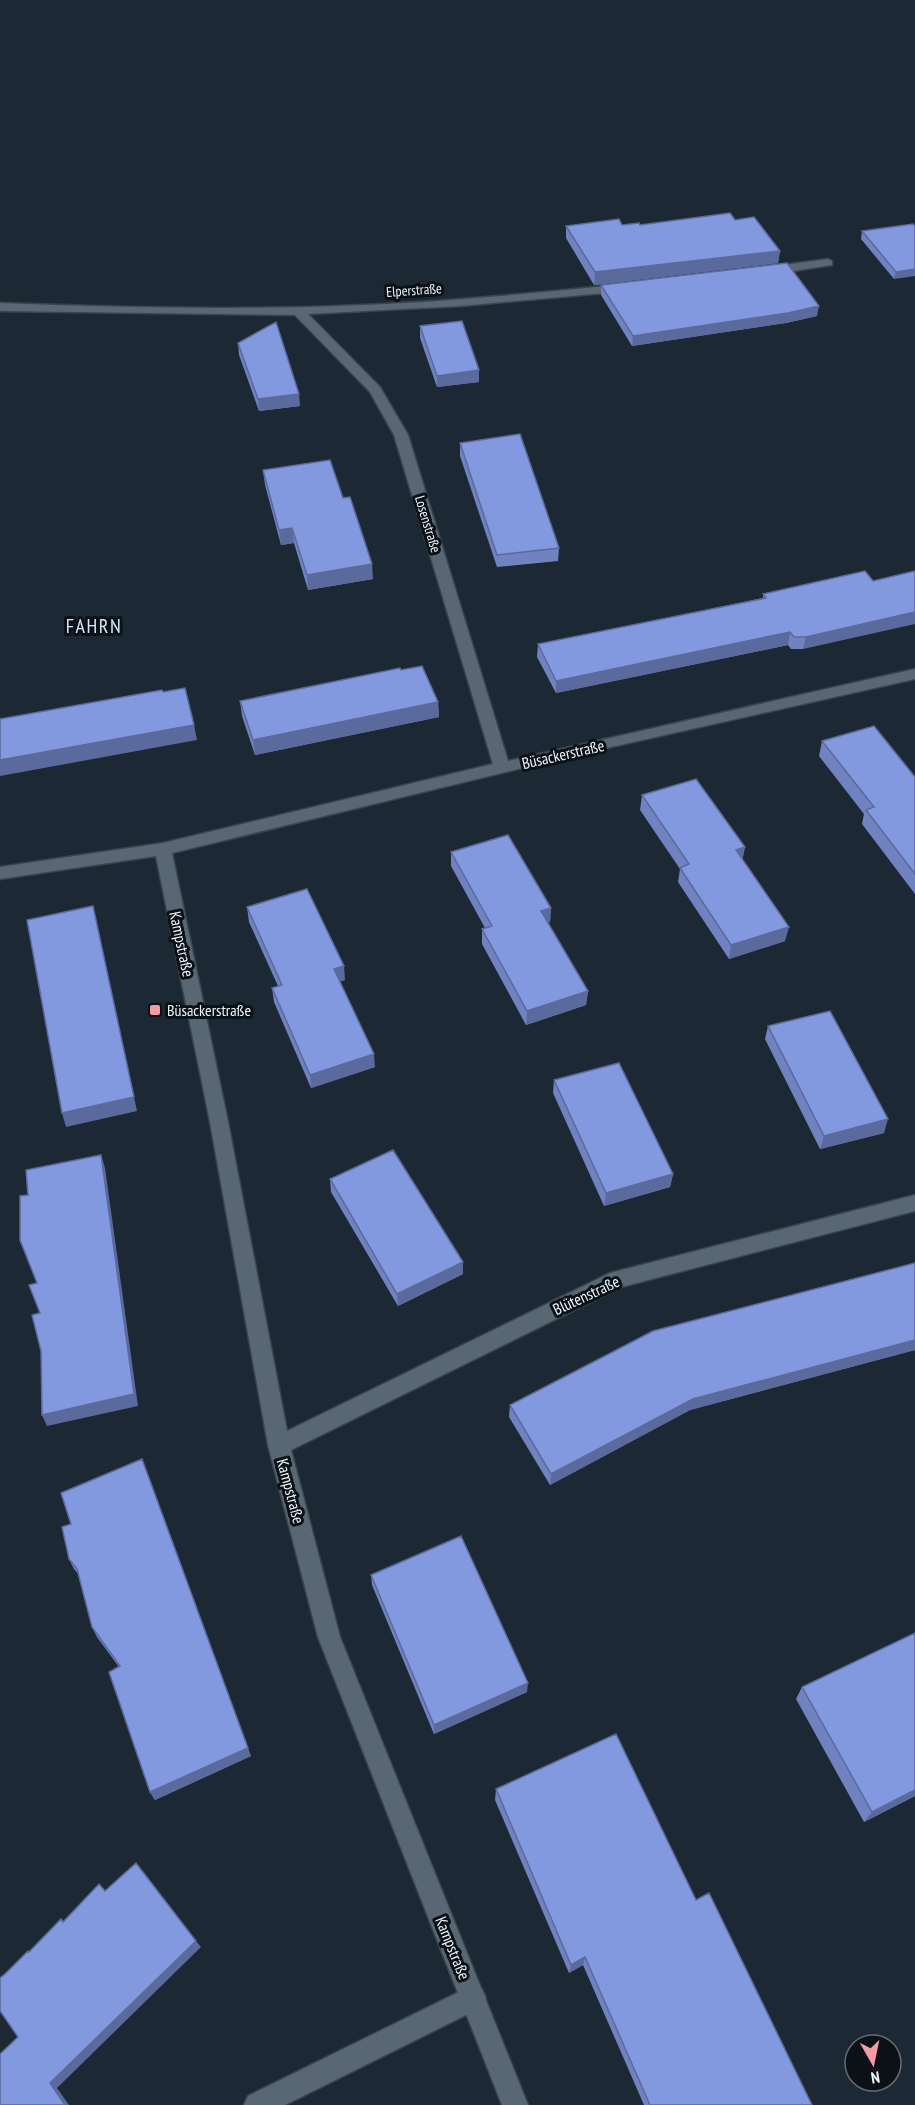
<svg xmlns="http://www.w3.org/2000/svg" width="915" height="2105" viewBox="0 0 915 2105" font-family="'PT Sans Narrow',sans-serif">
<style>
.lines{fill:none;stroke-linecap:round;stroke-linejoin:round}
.lane-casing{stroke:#39444d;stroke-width:3}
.street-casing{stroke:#39444d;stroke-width:3}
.lane{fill:#586773;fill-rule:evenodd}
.street{fill:#586773;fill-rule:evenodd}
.wall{fill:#7083c0}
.shaded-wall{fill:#5b6a9c}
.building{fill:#8298df;stroke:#5b6a9c;stroke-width:1.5}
.poi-dot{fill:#f49aa4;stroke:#0b1116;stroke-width:2}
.labels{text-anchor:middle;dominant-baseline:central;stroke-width:6;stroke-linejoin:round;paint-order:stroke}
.far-street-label{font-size:14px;fill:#edf6fd;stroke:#0b1116}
.street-label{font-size:16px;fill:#edf6fd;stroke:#0b1116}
.poi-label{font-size:16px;fill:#edf6fd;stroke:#0b1116;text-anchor:start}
.quarter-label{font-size:20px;letter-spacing:1.5px;fill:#d6e7f6;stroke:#0b1116}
</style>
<rect width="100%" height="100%" fill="#1c2934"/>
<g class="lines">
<defs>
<path id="lane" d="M473,1985L482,1989L486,1998L482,2007L285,2105H244L248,2096Z"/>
<path id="street" d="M828,259L832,261V265L768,275L762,271L768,267Z
M624,284L630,288L628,291L461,306L308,314L380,387L408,435L508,761L915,669V679L580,754L172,853L228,1122L287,1431L610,1273L915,1195V1211L621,1287L291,1450L340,1637L528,2105H502L318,1637L268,1445L210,1122L156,856L0,879V867L163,843L493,764L394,435L370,392L295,315L0,311V303C112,307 225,310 338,306C433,303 529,294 624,284Z"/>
</defs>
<use href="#lane" class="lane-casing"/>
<use href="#street" class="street-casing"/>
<use href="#lane" class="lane"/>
<use href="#street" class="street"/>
</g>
<path class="wall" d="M735,220L780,251L778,263L594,285L566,238V226L640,225Z
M915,226L894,279L861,239L862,231Z
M601,285L817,316L786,323L632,346L601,295Z
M420,326L479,370V382L437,387L420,338Z
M238,343L300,406L259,411L239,355Z
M460,443L559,548L558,561L497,567L460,456Z
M263,470L343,498L373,579L308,590L294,543L281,545L265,485Z
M865,571L803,649H791L788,645L556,693L537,657L538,644L763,598V594Z
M401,670L438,702L439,717L255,755L242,716L240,701Z
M822,741L915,777V894L862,824L864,814L819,756Z
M642,795L745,847L742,860L785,941L729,959L678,882L680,869L640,810Z
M451,852L551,908L550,922L548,923L588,991L586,1005L526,1025L482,944V929L485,928L451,866Z
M247,907L345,980L340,981L375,1067L311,1088L274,1002L272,988L278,986L249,922Z
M768,1026L884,1133L820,1149L765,1039Z
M554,1080L673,1174L670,1187L604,1206L553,1093Z
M330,1179L463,1262V1274L398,1306L331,1192Z
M915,1263V1350L690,1410L550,1485L509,1417L510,1405Z
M69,1559L251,1756L155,1800L150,1792L119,1667L97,1637L92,1627L79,1575L74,1569Z
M371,1575L527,1692L434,1734L372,1585Z
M915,1633V1796L864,1822L796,1699L802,1687Z
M496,1789L696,1900L812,2105H644L583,1965L569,1973L495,1800Z"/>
<path class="shaded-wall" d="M780,251L778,263L594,285L595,272Z
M915,269V276L894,279L896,272Z
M819,306L817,316L786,323L632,346L633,336Z
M479,370V382L437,387V376Z
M299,394L300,406L259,411L258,399Z
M292,528L294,543L281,545L279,530Z
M372,564L373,579L308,590L307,575Z
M915,612V624L803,649L806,637Z
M790,632L788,645L556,693V681Z
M438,702L439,717L255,755L253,740Z
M194,725L197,740L0,776V760Z
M745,847L742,862L736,850Z
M93,906L137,1111L66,1127L62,1113Z
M551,908L550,922L540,925L541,911Z
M789,927L785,941L729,959L731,945Z
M344,966L345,980L335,983L334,969Z
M588,991L586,1005L526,1025L527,1011Z
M374,1054L375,1067L311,1088L310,1075Z
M888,1119L884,1133L820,1149L824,1136Z
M101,1155L105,1168L138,1406L47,1426L42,1415Z
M673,1174L670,1187L604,1206L606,1193Z
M463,1262V1274L398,1306L397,1294Z
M915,1340V1350L690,1410L550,1485L551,1474L693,1399Z
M528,1683L527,1692L434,1734V1725Z
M248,1748L251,1756L155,1800L150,1792Z
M915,1790V1796L864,1822L872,1812Z
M196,1941L201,1947L57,2088L69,2105H65L50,2083Z
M585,1957L583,1965L569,1973L571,1965Z"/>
<path class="building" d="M730,213L735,220L754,217L780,251L595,272L566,226L619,219L622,225L639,223L640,225Z
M913,224L915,226V269L896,272L862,231Z
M787,263L819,306L788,313L633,336L601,285Z
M462,321L479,370L437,376L420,326Z
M276,322L299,394L258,399L238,343Z
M520,434L559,548L497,555L460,443Z
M330,460L343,498L350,497L372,564L307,575L292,528L279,530L263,470Z
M865,571L873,581L915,571V612L806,637H794L790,632L556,681L538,644L766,598L763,594Z
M422,666L438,702L253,740L240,701L400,668L401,670Z
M185,688L194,725L0,760V719L162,690L163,692Z
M874,726L915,777V874L866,810L874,807L822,741Z
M696,779L745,847L736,850L789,927L731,945L680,868L689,864L642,795Z
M508,835L551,908L541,911L588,991L527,1011L482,929L492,926L451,852Z
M307,889L344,966L334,969L374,1054L310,1075L272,988L282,985L247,907Z
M93,906L134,1097L62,1113L27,920Z
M830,1011L888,1119L824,1136L768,1026Z
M619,1063L673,1174L606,1193L554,1080Z
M393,1150L463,1262L397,1294L330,1179Z
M101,1155L134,1394L42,1415L41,1351L32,1315L40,1313L29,1285L37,1283L20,1240V1196L28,1195L26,1170Z
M915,1263V1340L693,1399L551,1474L510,1405L653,1331Z
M142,1459L248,1748L150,1792L109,1672L120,1666L92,1627L77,1569L69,1559L62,1527L71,1524L61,1493Z
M461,1536L528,1683L434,1725L371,1575Z
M915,1633V1790L872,1812L802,1687Z
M616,1734L696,1900L709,1893L812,2105H650L585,1957L571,1965L496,1789Z
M136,1863L196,1941L50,2083L65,2105H0V2054L18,2037L0,2011V1978L5,1974L28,1951L29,1952L61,1919L63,1922L99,1884L105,1891Z"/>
<rect class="poi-dot" x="149" y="1004" width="12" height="12" rx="3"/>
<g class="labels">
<g class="far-street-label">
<text transform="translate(414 290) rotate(-4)">Elperstraße</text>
<text transform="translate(428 524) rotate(73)">Losenstraße</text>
</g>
<g class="street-label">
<text transform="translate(563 754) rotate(-13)">Büsackerstraße</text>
<text transform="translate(182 944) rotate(78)">Kampstraße</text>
<text transform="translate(586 1295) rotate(-25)">Blütenstraße</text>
<text transform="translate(291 1491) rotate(75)">Kampstraße</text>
<text transform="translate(453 1948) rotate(68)">Kampstraße</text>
</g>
<g class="poi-label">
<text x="167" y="1010">Büsackerstraße</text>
</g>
<g class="quarter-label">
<text x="94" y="626">FAHRN</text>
</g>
</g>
<g transform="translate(873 2063) rotate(171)"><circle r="28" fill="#0b1116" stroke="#656d72" stroke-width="1.5"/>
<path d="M0-4.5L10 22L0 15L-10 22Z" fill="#f49aa4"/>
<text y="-9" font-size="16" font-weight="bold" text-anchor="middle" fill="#edf6fd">N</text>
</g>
</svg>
